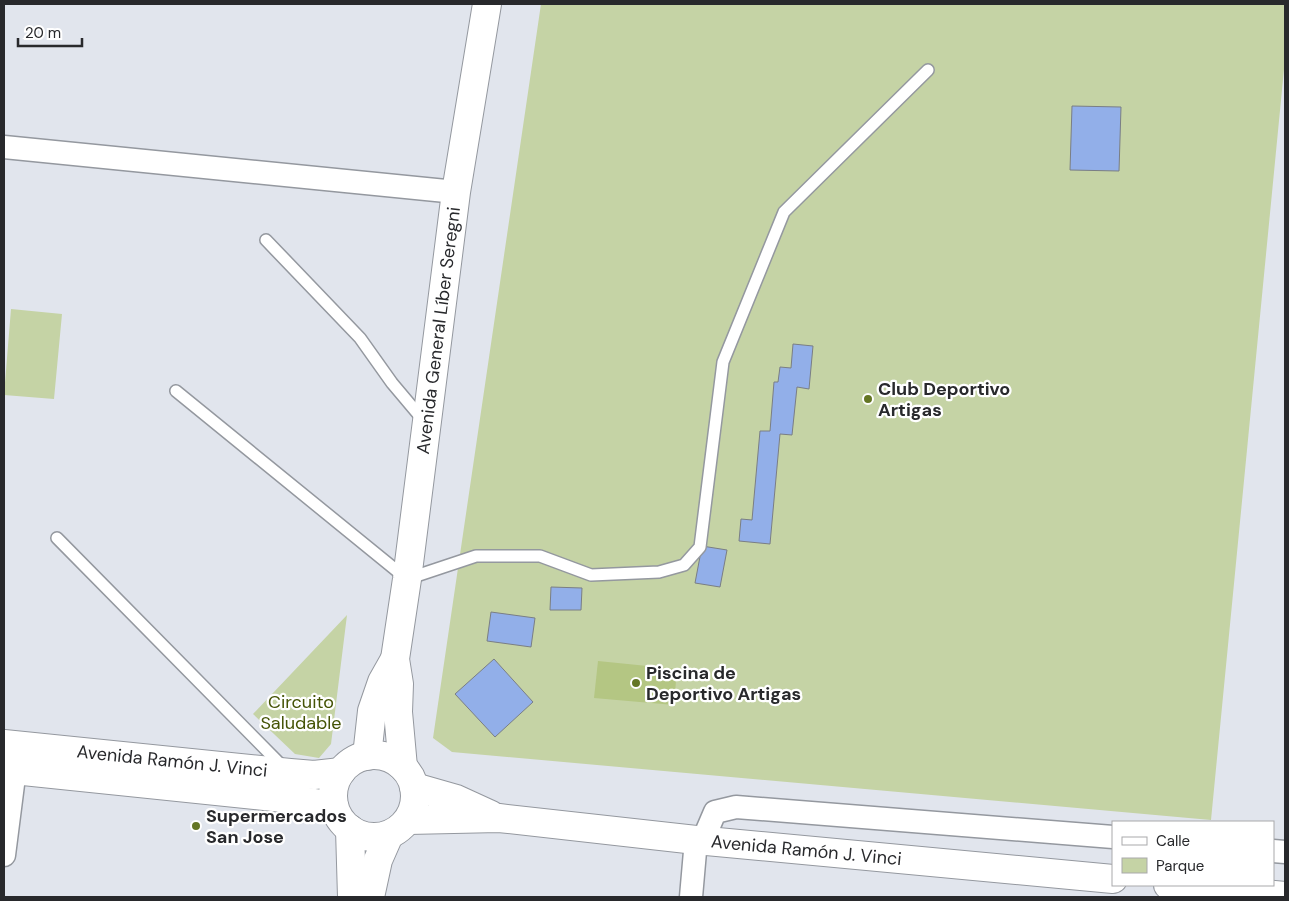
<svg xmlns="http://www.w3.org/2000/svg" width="1289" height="901" viewBox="0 0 1289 901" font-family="'DM Sans',sans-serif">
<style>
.green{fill:#c5d3a5}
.water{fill:#b4c683}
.building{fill:#92afe9;stroke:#7a7e84}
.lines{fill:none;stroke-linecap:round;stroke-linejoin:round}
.lane-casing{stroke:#94989f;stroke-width:14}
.street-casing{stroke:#94989f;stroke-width:25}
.secondary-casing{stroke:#94989f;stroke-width:30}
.lane{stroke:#fff;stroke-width:11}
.street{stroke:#fff;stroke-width:22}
.secondary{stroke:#fff;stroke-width:28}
.poi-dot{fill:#647624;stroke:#fff;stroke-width:2}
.labels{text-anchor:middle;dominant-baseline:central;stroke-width:4.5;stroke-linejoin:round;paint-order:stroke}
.street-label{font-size:18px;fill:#28292c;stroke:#fff}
.poi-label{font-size:18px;font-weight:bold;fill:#28292c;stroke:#fff;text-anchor:start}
.park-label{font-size:18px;fill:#445305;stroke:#fff}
</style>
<rect width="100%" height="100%" fill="#e1e5ed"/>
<path class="green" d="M541,4H1285V59L1211,820L452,752L433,738Z
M11,309L62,314L54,399L4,395Z
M347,615L331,744L319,758L295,754L253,714Z"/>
<path class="water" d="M598,661L677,669L674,705L594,698Z"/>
<path class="building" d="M1072,106L1121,107L1119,171L1070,170Z
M793,344L813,346L809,389L797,387L792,435L780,434L770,544L739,541L741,519L752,520L760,431H770L774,382H778L780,367L791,368Z
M702,546L727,550L720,587L695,583Z
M551,587L582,588L581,610H550Z
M491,612L535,618L531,647L487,641Z
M494,659L533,702L495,737L455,694Z"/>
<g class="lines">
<defs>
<path id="lane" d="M266,240L360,338L392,383L424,421
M176,391L407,579L476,556H540L591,575L659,572L684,565L700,547L723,362L784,212L928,70
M57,538L284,768"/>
<path id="street" d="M4,147L456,192
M703,840L715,812L736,807L1113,837
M1273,851L1285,852
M4,855L17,753
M691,897L696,840"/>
<g id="secondary">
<path id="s1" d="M4,744L290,773L314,775L341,772"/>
<circle cx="374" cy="796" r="41"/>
<path d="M367,756L372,711L382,682L395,659"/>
<path id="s2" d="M403,767L398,712L399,684L395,659L407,579L456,192L487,4"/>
<path d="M4,769L283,798L334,806"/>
<path d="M414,787L456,799L491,815"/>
<path id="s3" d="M408,820L499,818L696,840L1113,879"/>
<path d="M350,829L352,897"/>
<path d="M1168,885L1285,896"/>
<path d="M370,897L378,860L389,835"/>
</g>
</defs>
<use href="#lane" class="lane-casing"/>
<use href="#street" class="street-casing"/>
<use href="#secondary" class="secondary-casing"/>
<use href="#lane" class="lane"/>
<use href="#street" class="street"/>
<use href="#secondary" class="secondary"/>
</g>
<g class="poi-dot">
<circle cx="868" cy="399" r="5"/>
<circle cx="636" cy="683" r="5"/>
<circle cx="196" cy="826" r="5"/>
</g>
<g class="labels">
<g class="street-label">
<text stroke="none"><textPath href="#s2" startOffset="440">Avenida General Líber Seregni</textPath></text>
<text stroke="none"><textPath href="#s1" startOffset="169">Avenida Ramón J. Vinci</textPath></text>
<text stroke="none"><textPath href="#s3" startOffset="400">Avenida Ramón J. Vinci</textPath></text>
</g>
<g class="poi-label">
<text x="878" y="389">Club Deportivo<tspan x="878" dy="21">Artigas</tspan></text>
<text x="646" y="673">Piscina de<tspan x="646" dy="21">Deportivo Artigas</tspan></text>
<text x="206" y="816">Supermercados<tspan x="206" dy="21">San Jose</tspan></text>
</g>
<g class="park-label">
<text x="301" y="702">Circuito<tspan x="301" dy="21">Saludable</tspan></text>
</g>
</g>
<rect width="1289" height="901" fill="none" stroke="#28292c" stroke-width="10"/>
<rect x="1112" y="821" width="162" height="65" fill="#ffffff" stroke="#a9a9ab"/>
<rect x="1122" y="837" width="25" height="8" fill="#ffffff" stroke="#a9a9ab"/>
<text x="1156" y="846" font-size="15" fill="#28292c">Calle</text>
<rect x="1122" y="858" width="25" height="15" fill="#c5d3a5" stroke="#a9a9ab"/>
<text x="1156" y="871" font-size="15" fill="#28292c">Parque</text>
<path d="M18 38v8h64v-8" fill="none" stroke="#28292c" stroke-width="2.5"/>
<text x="25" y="38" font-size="15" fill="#28292c" stroke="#ffffff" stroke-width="4" paint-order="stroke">20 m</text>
</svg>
